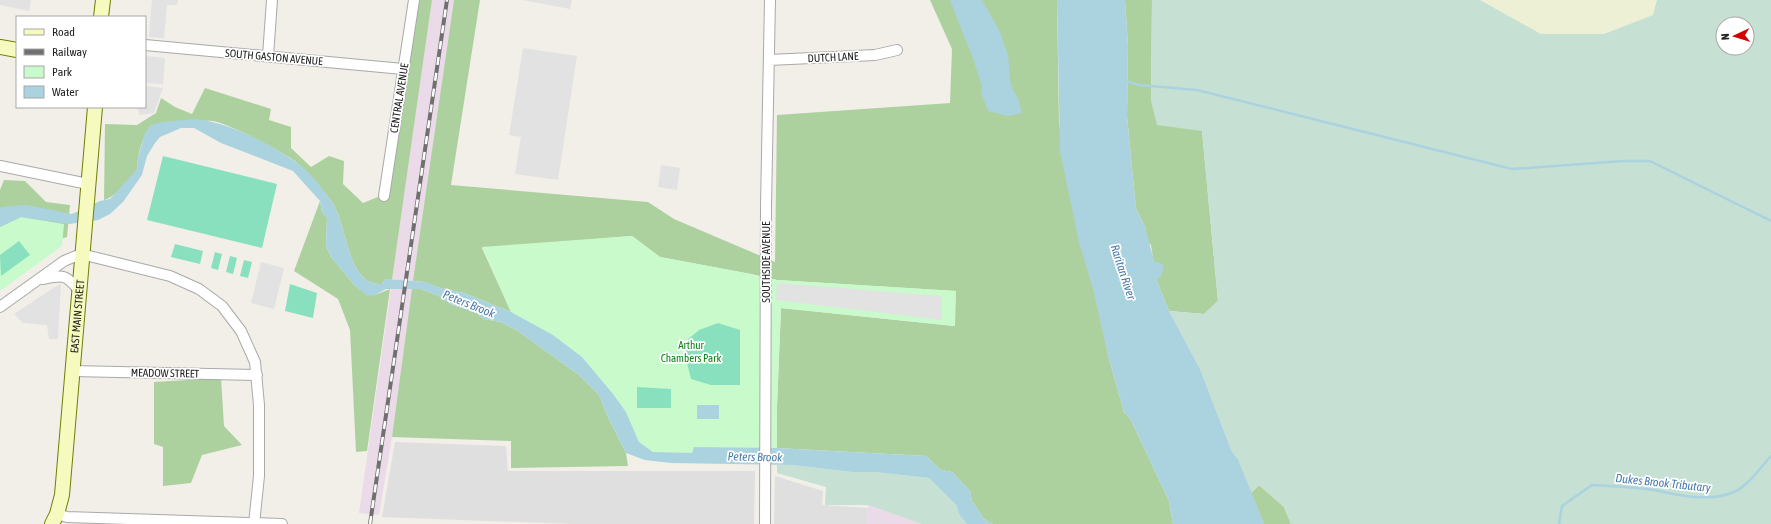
<svg xmlns="http://www.w3.org/2000/svg" width="1771" height="524" viewBox="0 0 1771 524" font-family="'Asap Condensed',sans-serif">
<style>
.residential{fill:#e0dfdf}
.industrial{fill:#ebdbe8}
.farmland{fill:#eef0d5}
.forest{fill:#add19e}
.wetland{fill:#c6e0d4;fill-rule:evenodd}
.park{fill:#c8facc}
.pitch{fill:#88e0be}
.parking{fill:#e2e2e2}
.water{fill:#aad3df}
.lines{fill:none;stroke-linecap:round;stroke-linejoin:round}
.stream{stroke:#aad3df;stroke-width:2.5}
.street-casing{stroke:#a9a9a9;stroke-width:12}
.secondary-casing{stroke:#707d05;stroke-width:16}
.street{stroke:#fff;stroke-width:10}
.secondary{stroke:#f7fabf;stroke-width:14}
.rail-casing{stroke:#707070;stroke-width:4}
.rail{stroke:#fff;stroke-width:2.5;stroke-dasharray:8;stroke-linecap:butt}
.labels{text-anchor:middle;dominant-baseline:central;stroke-width:3.5;stroke-linejoin:round;paint-order:stroke}
.street-label{font-size:11px;fill:#222;stroke:#fff}
.park-label{font-size:11px;fill:#0c8416;stroke:#fff}
.water-label{font-size:12px;font-style:italic;fill:#4a7aab;stroke:#fff}
</style>
<rect width="100%" height="100%" fill="#f2efe9"/>
<path class="residential" d="M395,442L506,446L508,471H755L754,524H573L382,517Z
M775,476L823,491L822,505L868,508L867,524H774Z"/>
<path class="industrial" d="M432,0H454L392,437L379,515L359,513Z
M868,505L922,524H867Z"/>
<path class="farmland" d="M1480,0H1657L1653,15L1604,34H1541Z"/>
<path class="forest" d="M419,0H432L392,280L385,279L382,284C379,284 374,284 370,282C346,270 346,222 332,202C321,187 308,172 295,161C283,152 226,122 212,121C192,120 171,124 151,125C144,135 140,147 138,159C137,162 138,166 137,169C133,178 114,198 104,200L105,124L137,125L156,113L161,98L175,107L192,114L205,88L271,109L269,120L291,127V148L311,167L329,156L344,161L343,184L363,203L390,192Z
M454,0H480L451,185L648,202L674,219L775,262L777,115L950,103L952,49L930,0H1057L1059,123L1109,359L1124,412L1130,418L1169,501L1173,524H993L984,519L972,501L970,491L952,472L941,470L926,456L777,448V406L781,308L954,326L956,291L777,280L751,274L660,257L632,236L482,248L511,312L464,293L440,288L425,282L413,281Z
M1125,0H1152L1151,101L1202,131L1218,301L1204,314L1169,311L1156,279L1151,245L1148,242L1145,227L1136,209L1127,116L1128,46Z
M4,180L25,181L46,202L70,205L67,237L54,241L0,233V190Z
M320,201L322,212L327,218L326,246L331,257L356,287L375,295L390,289L367,451L356,452L350,330L338,299L294,271Z
M412,289H421L439,296L452,305L475,312L484,319L501,322L518,331L579,375L599,395L607,415L626,453L628,466L511,468V441L392,437Z
M221,378L224,426L242,445L202,455L191,483L163,486V447L154,444V382Z
M1259,485L1284,507L1291,524H1264L1251,493Z"/>
<path class="wetland" d="M1152,0H1480L1541,34H1604L1653,15L1657,0H1771V524H1291L1284,507L1259,485L1251,493L1238,459L1232,452L1200,369L1169,311L1204,314L1218,301L1202,131L1157,125L1151,101ZM1723,24H1747V48H1723Z
M777,465H792L852,472H874L929,478L956,505L960,516L967,524H922L868,505H825L826,487L777,473Z"/>
<path class="park" d="M21,217L64,224L62,246L0,291V227Z
M632,236L660,257L751,274L777,280L956,291L955,326L781,308L777,406V448L694,447L692,453L653,452L639,442L626,412L582,357L553,335L511,312L482,247Z"/>
<path class="pitch" d="M163,156L277,184L262,248L147,220Z
M19,241L30,255L1,276L0,255Z
M175,244L203,251L200,264L171,257Z
M215,252L222,254L218,270L211,268Z
M230,256L237,258L233,274L226,272Z
M244,260L252,262L248,278L240,276Z
M290,284L317,293L313,318L285,311Z
M718,323L740,330V385H711L691,379L686,359V341L699,330Z
M637,387L671,389V408H637Z"/>
<path class="parking" d="M0,0H31L29,11L0,5Z
M152,0H178L177,5H167L164,38L149,37Z
M522,0H572L570,9Z
M523,48L577,56L558,180L515,174L521,137L509,135Z
M145,56L165,58L163,84L145,83Z
M145,86L163,88L154,113L139,115L138,107H145Z
M661,165L680,168L677,190L658,187Z
M261,262L284,268L274,309L251,303Z
M61,283L58,339H49L47,325L23,323L14,314Z
M777,283L942,296V320L776,300Z"/>
<path class="water" d="M950,0H982L1000,32L1008,55L1011,86L1019,101L1022,113L1008,116L988,111L981,92L982,86L974,61Z
M1057,0H1125L1128,46L1127,116L1136,209L1145,227L1154,261L1164,265L1161,277L1156,279L1169,311L1200,369L1232,452L1238,459L1264,524H1173L1169,501L1130,418L1124,412L1109,359L1093,289L1079,242L1060,151Z
M196,119C230,123 264,141 293,160C308,169 322,188 332,202C346,222 346,270 370,282C374,284 379,284 382,284L385,279L426,282L440,288L464,293L511,312L553,335L582,357L613,394L626,412L639,442L653,452L692,453L694,447L777,448L926,456L941,470L952,472L970,491L972,501L984,519L993,524H967L960,516L956,505L929,478L874,472H852L792,465L671,463L645,460L626,453L607,415L599,395L579,375L518,331L501,322L484,319L475,312L452,305L439,296L421,289H386L375,295L368,296L356,287L331,257L326,246L327,218L322,212L320,201L293,171L221,143L194,128H181L160,137L155,143L147,156L142,175L123,202L110,214L98,220L69,224L21,217L0,227V208L2,207L26,205L72,214L100,201L110,199L137,169L138,158L145,133L151,125L163,122Z
M697,405H719V419H697Z"/>
<g class="lines">
<path class="stream" d="M1126,81L1139,85L1197,90L1512,169L1623,161H1650L1771,221
M1559,524L1562,506L1592,485C1610,486 1628,487 1647,489C1675,493 1705,504 1734,492C1749,485 1760,468 1771,456"/>
<defs>
<path id="street" d="M145,45L403,69
M268,56L272,0
M769,60L875,55L897,50
M0,166L88,184
M384,196L414,0
M43,279C63,275 65,274 78,289
M0,307L64,261L81,254L170,276L199,289L222,306L241,331L255,362L259,405V476L254,524
M72,371L257,375
M57,514L67,517L282,524
M765,524L766,206L770,0"/>
<g id="secondary">
<path d="M101,17L103,0"/>
<path d="M0,47L17,50"/>
<path id="s1" d="M52,524L57,514L62,495L95,107"/>
</g>
</defs>
<use href="#street" class="street-casing"/>
<use href="#secondary" class="secondary-casing"/>
<use href="#street" class="street"/>
<use href="#secondary" class="secondary"/>
<defs>
<path id="rail" d="M370,524L447,0"/>
</defs>
<use href="#rail" class="rail-casing"/>
<use href="#rail" class="rail"/>
</g>
<g class="labels">
<g class="street-label">
<text transform="translate(274 57) rotate(5)">SOUTH GASTON AVENUE</text>
<text transform="translate(833 57) rotate(-3)">DUTCH LANE</text>
<text transform="translate(399 98) rotate(-81)">CENTRAL AVENUE</text>
<text transform="translate(766 262) rotate(-90)">SOUTHSIDE AVENUE</text>
<text stroke="none"><textPath href="#s1" startOffset="210">EAST MAIN STREET</textPath></text>
<text transform="translate(165 373) rotate(1)">MEADOW STREET</text>
</g>
<g class="park-label">
<text x="691" y="345">Arthur<tspan x="691" dy="13">Chambers Park</tspan></text>
</g>
<g class="water-label">
<text transform="translate(1123 272) rotate(72)">Raritan River</text>
<text transform="translate(469 304) rotate(22)">Peters Brook</text>
<text transform="translate(755 457) rotate(1)">Peters Brook</text>
<text transform="translate(1663 483) rotate(6)">Dukes Brook Tributary</text>
</g>
</g>
<rect x="16" y="16" width="130" height="92" fill="#ffffff" stroke="#a7a7a7"/>
<rect x="24" y="29" width="20" height="6" fill="#f7fabf" stroke="#a7a7a7"/>
<text x="52" y="36" font-size="12" fill="#222222">Road</text>
<rect x="24" y="49" width="20" height="6" fill="#707070" stroke="#a7a7a7"/>
<text x="52" y="56" font-size="12" fill="#222222">Railway</text>
<rect x="24" y="66" width="20" height="12" fill="#c8facc" stroke="#a7a7a7"/>
<text x="52" y="76" font-size="12" fill="#222222">Park</text>
<rect x="24" y="86" width="20" height="12" fill="#aad3df" stroke="#a7a7a7"/>
<text x="52" y="96" font-size="12" fill="#222222">Water</text>
<g transform="translate(1735 36) rotate(266)"><circle r="19" fill="#ffffff" stroke="#a7a7a7"/>
<path d="M0-3L7 15L0 10L-7 15Z" fill="#d40000"/>
<text y="-6" font-size="11" font-weight="bold" text-anchor="middle" fill="#222222">N</text>
</g>
</svg>
